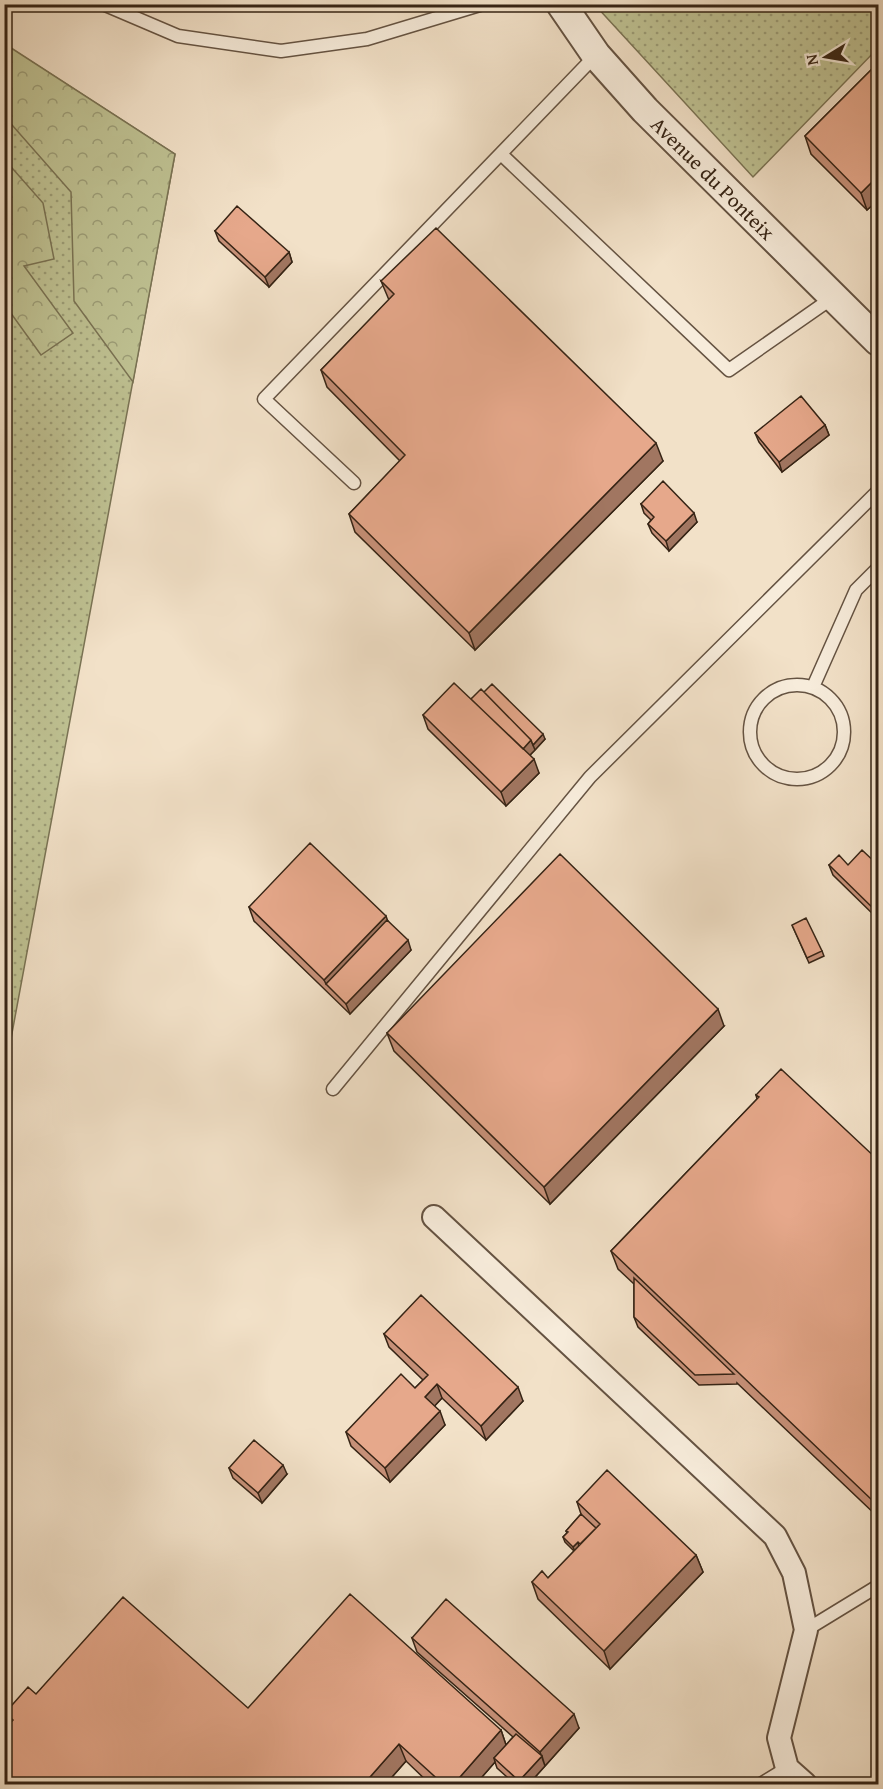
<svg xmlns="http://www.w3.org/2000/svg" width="883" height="1789" viewBox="0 0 883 1789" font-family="'Gentium Book Plus',serif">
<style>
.grass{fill:url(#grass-dots);stroke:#7a7354;stroke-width:1.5}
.forest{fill:url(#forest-crowns);stroke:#7a7354;stroke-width:1.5}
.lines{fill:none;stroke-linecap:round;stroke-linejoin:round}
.service-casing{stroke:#655342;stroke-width:15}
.minor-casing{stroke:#655342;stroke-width:26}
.tertiary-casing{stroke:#655342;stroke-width:32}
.service{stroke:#f7ecdb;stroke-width:12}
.minor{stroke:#f7ecdb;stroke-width:22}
.tertiary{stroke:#f7ecdb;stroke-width:28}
.wall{fill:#c69078;stroke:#362415;stroke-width:1.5}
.shaded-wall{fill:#a17661;stroke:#362415;stroke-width:1.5}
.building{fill:#e6a88b;stroke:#362415;stroke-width:1.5}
.labels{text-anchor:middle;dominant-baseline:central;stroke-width:4.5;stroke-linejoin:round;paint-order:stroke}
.street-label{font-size:21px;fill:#362415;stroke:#f7ecdb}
</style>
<defs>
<pattern id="grass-dots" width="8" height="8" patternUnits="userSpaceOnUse" patternTransform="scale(1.5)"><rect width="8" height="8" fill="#bfc293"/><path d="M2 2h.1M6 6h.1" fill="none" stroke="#9c9d77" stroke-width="1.8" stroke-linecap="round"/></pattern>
<pattern id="forest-crowns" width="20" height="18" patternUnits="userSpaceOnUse" patternTransform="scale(1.5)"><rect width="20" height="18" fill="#bfc293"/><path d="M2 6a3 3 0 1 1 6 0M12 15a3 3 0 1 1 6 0" fill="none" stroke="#9c9d77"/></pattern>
</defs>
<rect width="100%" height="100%" fill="#f2e1c8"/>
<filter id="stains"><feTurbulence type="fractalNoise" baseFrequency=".00333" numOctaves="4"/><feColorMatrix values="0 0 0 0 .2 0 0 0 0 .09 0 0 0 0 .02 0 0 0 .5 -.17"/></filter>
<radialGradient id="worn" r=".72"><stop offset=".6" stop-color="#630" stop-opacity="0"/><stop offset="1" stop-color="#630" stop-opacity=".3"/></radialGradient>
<path class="grass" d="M595,5H878V48L753,177Z
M4,44L175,154L5,1071Z"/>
<path class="forest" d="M5,44L175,154L133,382L74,301L71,192L5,117Z
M5,160L43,203L54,259L24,266L73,333L41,355L5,305Z"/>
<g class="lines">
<defs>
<path id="service" d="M103,4L178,36L281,51L367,39L483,4
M502,155L729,370L835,296
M354,483L264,399L596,55
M750 732a47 47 0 1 1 94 0a47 47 0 1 1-94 0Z
M813,687L856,590L878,568
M333,1089L590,777L878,491
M806,1630L878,1586
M761,1784L787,1768"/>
<path id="minor" d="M434,1217L775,1536L794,1573L806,1630L779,1738L787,1768L805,1784"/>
<g id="tertiary">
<path id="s1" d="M561,4L596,55L645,110L878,341"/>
</g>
</defs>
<use href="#service" class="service-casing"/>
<use href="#minor" class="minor-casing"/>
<use href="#tertiary" class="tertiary-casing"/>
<use href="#service" class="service"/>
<use href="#minor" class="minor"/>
<use href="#tertiary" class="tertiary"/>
</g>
<path class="wall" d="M879,62V199L867,210L811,154L805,136Z
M215,231L289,252L292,262L269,287L219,241Z
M381,281L663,461L475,650L355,532L349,514L400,461L327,387L321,370L389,300Z
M825,425L829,435L782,472L759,442L755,433Z
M641,504L697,522L669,551L652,533L648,524L651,520L644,513Z
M484,692L545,739L530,755L539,773L506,806L428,729L423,715L471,699Z
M879,811V825L875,821L873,816Z
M829,865L879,866V920L833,875Z
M249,907L387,920L411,950L350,1014L254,921Z
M792,925L822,951L824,956L809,963Z
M724,1026L550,1204L394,1051L387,1033Z
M756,1095L879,1161V1518L737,1383V1384L699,1385L638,1327L634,1317V1284L618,1269L611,1251L757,1099Z
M384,1334L523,1401L486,1440L442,1398L434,1406L445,1425L390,1482L351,1446L346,1432L415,1388L423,1380L389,1347Z
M229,1468L287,1474L262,1503L233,1478Z
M577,1502L696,1555L703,1572L610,1669L538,1599L532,1582L548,1578L574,1551L565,1542L563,1537L567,1533L566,1531L581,1514Z
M412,1638L579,1728L528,1785H516L497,1768L495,1762L475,1785H431L406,1761L385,1785H4L9,1724L5,1713L36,1694L248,1708L501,1730L506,1745L513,1737L417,1652Z"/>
<path class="shaded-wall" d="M879,175V199L867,210L861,193Z
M289,252L292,262L269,287L265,277Z
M825,425L829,435L782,472L779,462Z
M656,443L663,461L475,650L469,633Z
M694,513L697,522L669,551L666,541Z
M543,734L545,739L535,750L533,745Z
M531,740L535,750L525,760L522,750Z
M534,759L539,773L506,806L501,792Z
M386,916L391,930L326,984L324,980Z
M408,940L411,950L350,1014L346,1004Z
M718,1009L724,1026L550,1204L544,1187Z
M437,1384L442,1398L430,1411L425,1397Z
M518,1387L523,1401L486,1440L481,1426Z
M440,1411L445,1425L390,1482L385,1468Z
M283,1465L287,1474L262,1503L258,1493Z
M879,1495V1516L873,1501Z
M578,1542L579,1547L575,1552L573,1547Z
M696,1555L703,1572L610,1669L604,1651Z
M574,1714L579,1728L545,1766L540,1752Z
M501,1730L507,1748L494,1758L495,1762L475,1785H453Z
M399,1744L406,1761L385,1785H363Z
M542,1756L545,1766L528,1785H521L519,1781Z"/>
<path class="building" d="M879,62V175L861,193L805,136Z
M237,206L289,252L265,277L215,231Z
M436,228L656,443L469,633L349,514L405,455L321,370L394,294L381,281Z
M801,396L825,425L779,462L755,433Z
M663,481L694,513L666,541L648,524L654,517L641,504Z
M454,683L534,759L501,792L423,715Z
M492,684L543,734L533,745L531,740L484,692Z
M481,689L531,740L523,749L471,699Z
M879,811V822L873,816Z
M310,843L386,916L324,980L249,907Z
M862,850L879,866V914L829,865L839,855L848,865Z
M560,854L718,1009L544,1187L387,1033Z
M806,918L822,951L807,958L792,925Z
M387,920L408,940L346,1004L326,984Z
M781,1069L879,1161V1495L873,1501L611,1251L759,1097L756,1095Z
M634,1278L734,1374L695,1375L634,1317Z
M421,1295L518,1387L481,1426L437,1384L425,1397L440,1411L385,1468L346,1432L401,1374L415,1388L428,1375L384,1334Z
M254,1440L283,1465L258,1493L229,1468Z
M607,1470L696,1555L604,1651L532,1582L542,1571L548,1578L600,1524L577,1502Z
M581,1514L596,1528L580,1544L578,1542L573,1547L563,1537L568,1532L566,1531Z
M350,1594L501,1730L453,1785H444L399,1744L363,1785H4V1729L13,1720L5,1713L28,1687L36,1694L123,1597L248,1708Z
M446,1599L574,1714L540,1752L412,1638Z
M516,1734L542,1756L519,1781L494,1758Z"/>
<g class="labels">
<g class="street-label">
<text stroke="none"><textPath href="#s1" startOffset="232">Avenue du Ponteix</textPath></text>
</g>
</g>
<rect width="883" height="1789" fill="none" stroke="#f2e1c8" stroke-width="24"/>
<rect x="6" y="6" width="871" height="1777" fill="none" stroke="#362415" stroke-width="3"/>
<rect x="12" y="12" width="859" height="1765" fill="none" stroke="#362415" stroke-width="1.5"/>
<g transform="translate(826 57) rotate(259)" stroke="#f7ecdb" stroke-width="4.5" paint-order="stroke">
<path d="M0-4.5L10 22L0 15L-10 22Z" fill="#362415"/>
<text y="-9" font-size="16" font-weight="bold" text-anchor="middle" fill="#362415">N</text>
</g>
<rect width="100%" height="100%" filter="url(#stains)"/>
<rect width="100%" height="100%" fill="url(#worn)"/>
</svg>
